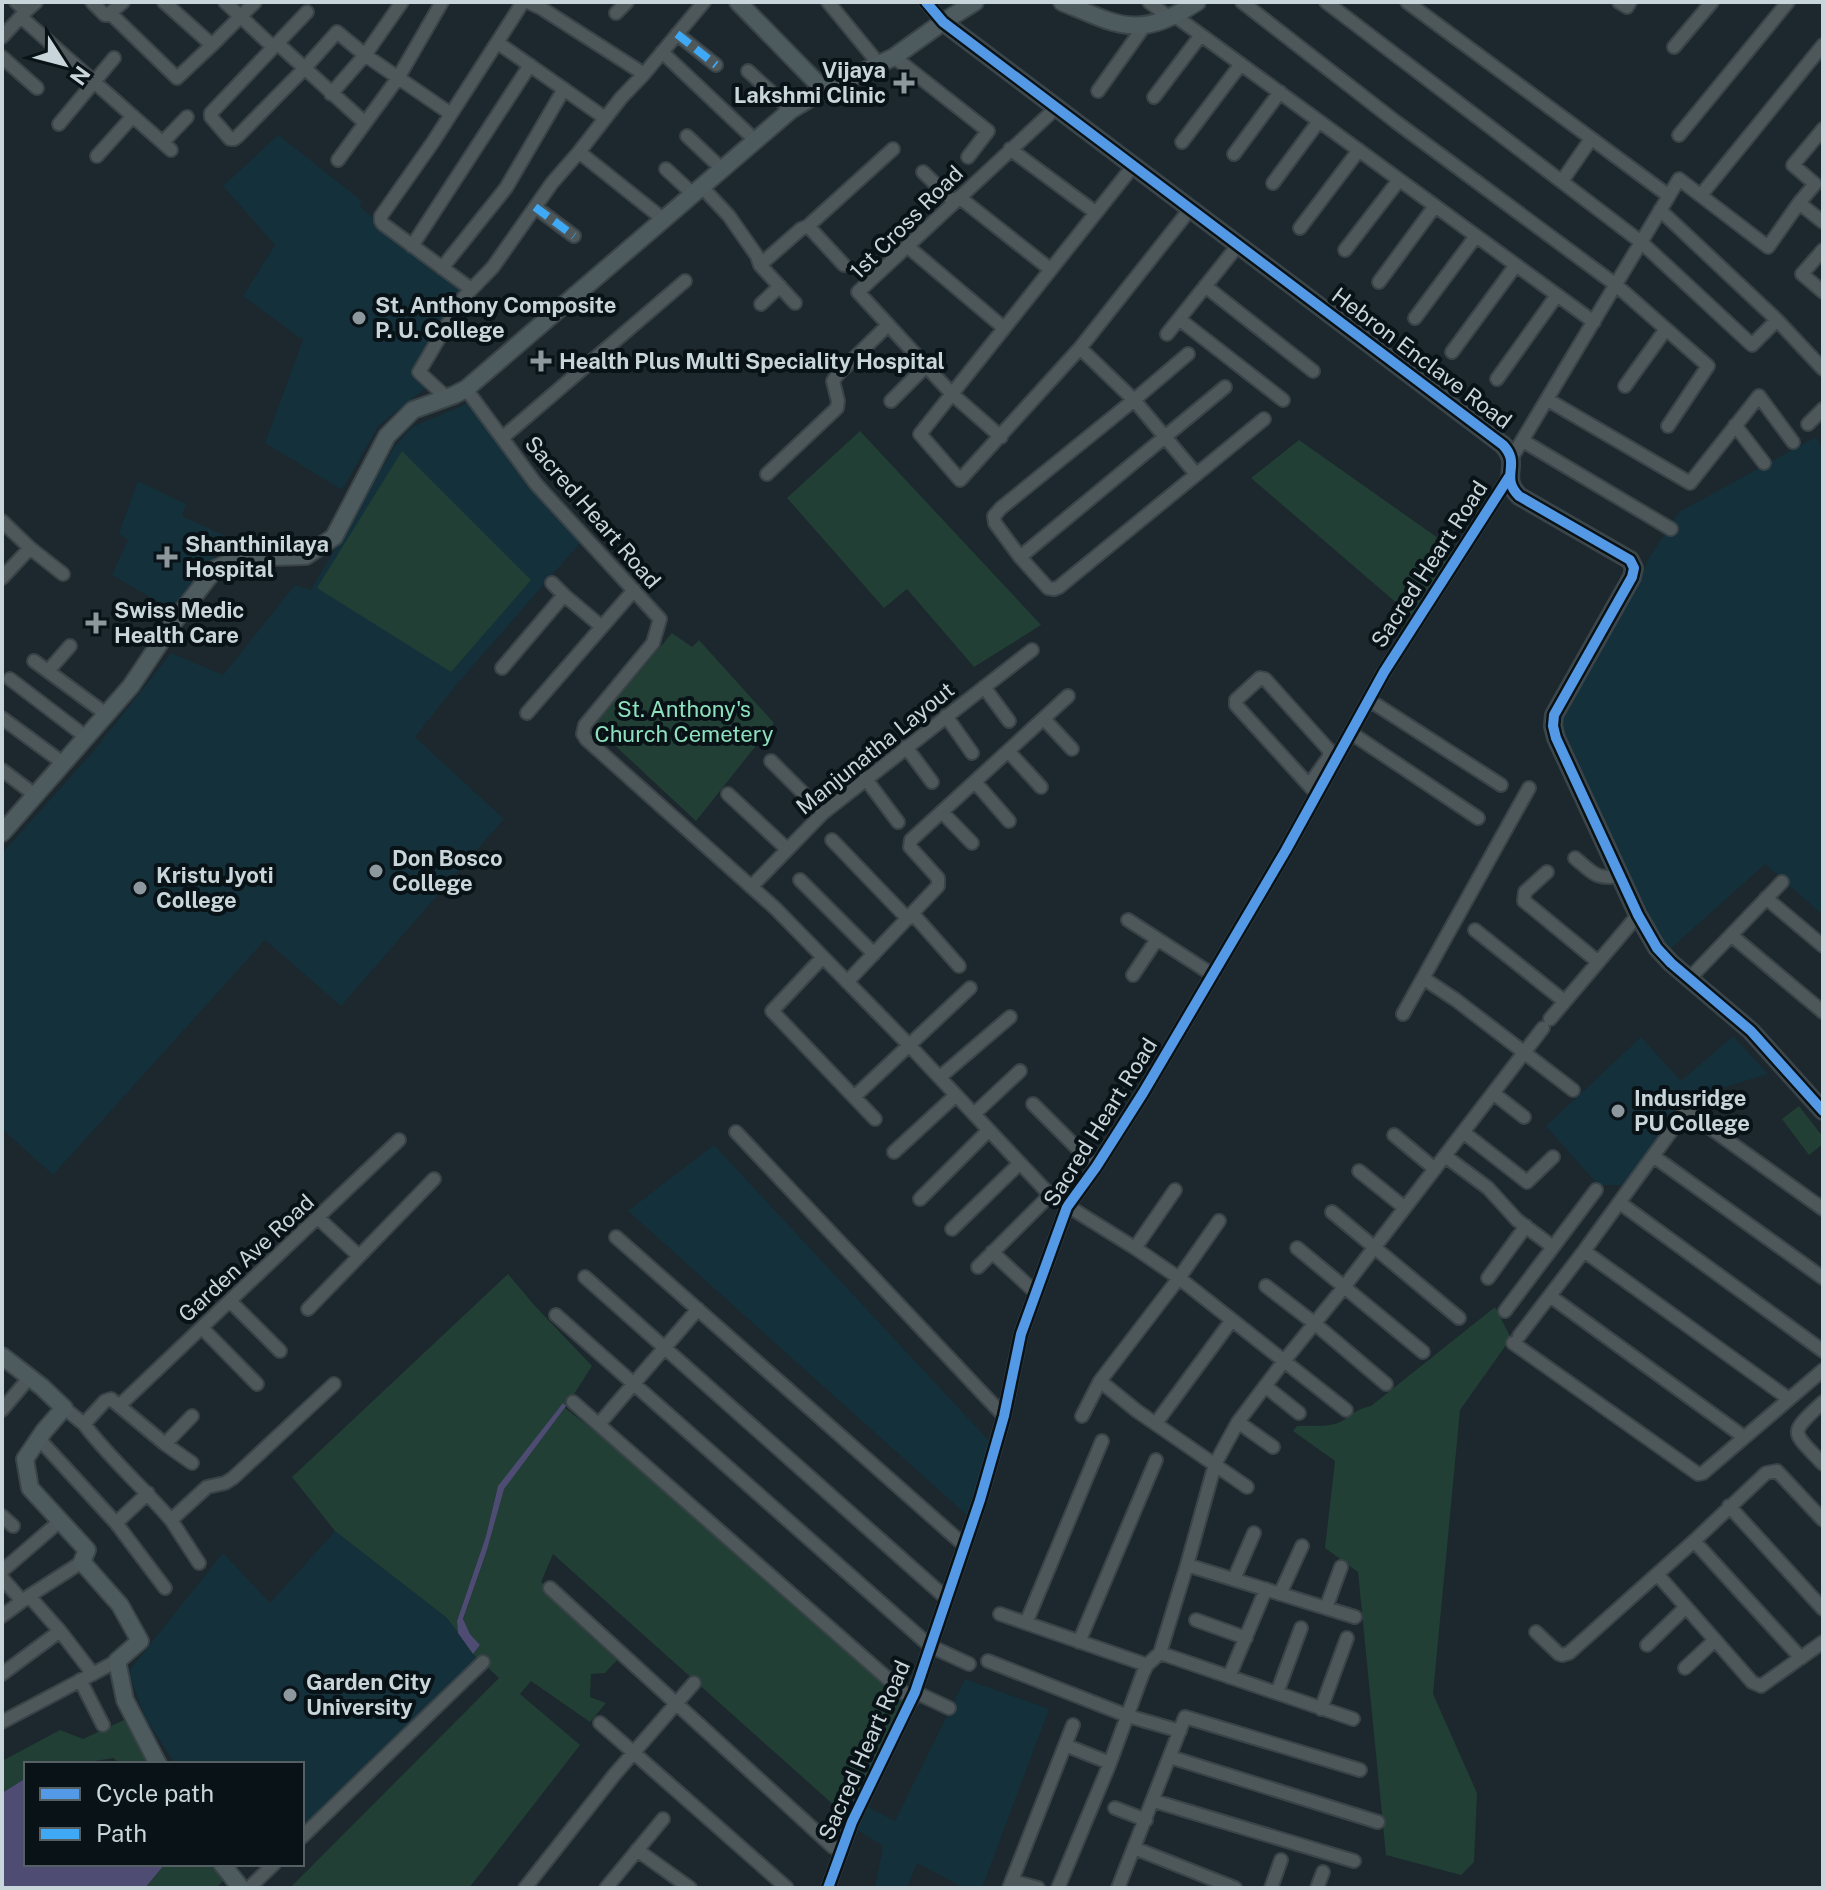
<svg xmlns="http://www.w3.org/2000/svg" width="1825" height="1890" viewBox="0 0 1825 1890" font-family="'Public Sans',sans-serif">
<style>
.built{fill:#14303b}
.green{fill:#213f34}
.water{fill:#4e4c73}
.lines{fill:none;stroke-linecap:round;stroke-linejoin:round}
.street-casing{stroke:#3a4448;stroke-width:16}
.secondary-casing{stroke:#3a4448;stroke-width:20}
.street{stroke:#4e575a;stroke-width:12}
.secondary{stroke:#4d5b5e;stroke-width:16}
.quiet{stroke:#3fa9f5;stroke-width:8;stroke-dasharray:16 8;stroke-linecap:butt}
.cycleway-casing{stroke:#091216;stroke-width:15}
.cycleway{stroke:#5399e6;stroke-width:10}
.poi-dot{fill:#8c989e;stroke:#091216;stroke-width:3}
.labels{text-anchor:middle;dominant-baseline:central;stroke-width:8;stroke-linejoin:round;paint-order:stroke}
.poi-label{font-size:22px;font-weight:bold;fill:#c8d5db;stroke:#091216;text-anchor:start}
.street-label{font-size:22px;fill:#c8d5db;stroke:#091216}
.park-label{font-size:22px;fill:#8ee1bd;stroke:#091216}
</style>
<rect width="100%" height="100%" fill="#1c282d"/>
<path class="built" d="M278,135L362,201L359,206L463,290L411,374L427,387L379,425L342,490L265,443L303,340L243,296L275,245L223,186Z
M471,402L549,510L581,542L457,684L415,737L504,819L341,1006L265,940L53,1175L2,1129V853L92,753L171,653L223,675L295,585L311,590L394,447L412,427Z
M1816,437L1823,451V915L1765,864L1667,952L1557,724L1643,573L1647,561L1679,512Z
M138,481L186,504L182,516L230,538L172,610L112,575L128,540L119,533Z
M1733,1036L1768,1074L1715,1090L1683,1096L1646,1159L1627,1185H1598L1546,1126L1641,1037L1681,1081Z
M714,1145L991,1443L970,1518L628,1211Z
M335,1531L447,1618L473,1654L481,1660L302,1830V1764H175L146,1719L128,1672L223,1553L270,1603Z
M965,1679L1049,1709L982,1888H964L917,1863L907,1888H875L883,1846L856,1829L866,1806L895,1821Z"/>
<path class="green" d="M860,431L1041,625L974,667L907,589L884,608L787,498Z
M1299,440L1455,550L1413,617L1251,478Z
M402,451L531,580L451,672L317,588Z
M672,633L692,647L699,640L774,723L696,821L594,726Z
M1799,1106L1823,1137V1144L1809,1155L1782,1119Z
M508,1274L534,1305L592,1366L565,1408L610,1443L907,1702L846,1816L553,1554L541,1582L571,1611L587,1633L617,1660L605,1673L591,1674L590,1697L606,1703L590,1722L531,1681L520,1694L580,1745L469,1888H290L499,1678L473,1654L480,1645L470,1634L463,1620L486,1553L498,1486L486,1536L457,1621L458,1633L447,1618L335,1531L292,1477Z
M1495,1307L1511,1338L1460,1410L1433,1694L1477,1793L1474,1862L1461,1875L1386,1855L1358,1572L1325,1548L1335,1461L1293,1431L1297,1426C1311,1425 1330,1428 1342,1421C1356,1413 1354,1410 1371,1406Z
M124,1720L151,1764H121L113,1758L78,1764H26V1778L2,1793V1761L60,1730L83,1739Z
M165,1864H212L223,1881L216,1888H145Z"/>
<path class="water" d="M563,1403L566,1406L504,1489L486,1553L463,1619L470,1634L480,1645L473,1654L458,1633L457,1621L486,1536L498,1486Z
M26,1778V1864H165L145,1888H2V1793Z"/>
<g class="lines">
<defs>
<path id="street" d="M16,2L26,11L36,2
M92,2L105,15H108L123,2
M164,2L212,45L255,2
M225,2L273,47
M528,2L541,8L644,74
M828,2L879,64
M926,2L943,22
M1149,2L1170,18
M1242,2L1396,122L1616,285L1708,366L1668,426
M1326,2L1641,242L1752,345L1777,320
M1407,2L1669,196
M1619,2L1627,7L1630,2
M307,12L211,113V117L230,139H234L238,136L304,69L337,32L365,55L451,114
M616,13L627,2
M111,14L177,78L212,45
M1175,16L1594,322
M21,17L171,150
M677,34L716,65
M2,37L26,11
M277,43L365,123
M498,43L605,118
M1674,47L1712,2
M662,52L755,140
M2,57L37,88
M894,57L988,131L968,157
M748,71L791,110
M1098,91L1145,25
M331,94L365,55L402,2
M1154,97L1201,35
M59,124L114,58
M1823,129L1793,165L1815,184L1799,203L1823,222
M1679,135L1788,2
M687,136L722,169
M163,142L187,117
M1182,142L1241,64
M1010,149L1095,212
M579,152L663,219
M1234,154L1280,92
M97,156L133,116
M338,160L398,78L442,2
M1134,165L920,434L960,480L1080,348L1191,208
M666,169L693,194
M923,172L954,202
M1562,181L1591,139
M1273,183L1319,121
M701,186L729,216L757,256L760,265L795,303
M1701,195L1823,45
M959,197L1050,269
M535,207L574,236
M1660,210L1777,320L1823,369
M808,226L844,265
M1300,228L1359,150
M412,246L530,65
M907,246L1004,328
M1345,250L1399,180
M1823,250L1802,274L1823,292
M760,265L801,229L808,226L893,149
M442,268L506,188L564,89
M1379,282L1435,206
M1205,286L1313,371
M471,289L383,224L381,221V216L433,142L523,2
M761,304L780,286
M1415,318L1476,236
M1179,319L1283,400
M1167,334L1239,244
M1080,348L1134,400L1196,474
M1452,352L1516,265
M1188,354L1134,400L1001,508L994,516L995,523L1020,557L1048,588L1054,589L1059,587L1264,419
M1497,379L1557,295
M1625,386L1666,329
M466,389L536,484L660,619L653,643L585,725L583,734L586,739L775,908L909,1045L1050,1195L1135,1248L1179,1278L1346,1410
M447,398L419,372L463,298L493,267L552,183L579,152L621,98L644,74L704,2
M1548,400L1690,483L1759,396L1793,442
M891,401L926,366
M1808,424L1823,409
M1735,425L1764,463
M1001,437L952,394L858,292L1056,108
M502,438L685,281
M1523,441L1671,529
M1511,459L1679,179L1768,247L1799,203
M767,474L837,408L838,401L833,381L838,374L888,325
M2,521L30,548L63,574
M1020,557L1225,387
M2,578L30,548
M552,583L564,595
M34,661L106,714
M502,668L564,595L602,627
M48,671L70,646
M10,679L86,737
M984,687L1009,721
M1369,700L1501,785
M527,713L634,590
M946,716L972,753
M2,718L63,763
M1044,719L1072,749
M1351,733L1478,818
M906,747L932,782
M1008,751L1041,787
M771,761L823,813
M2,770L35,795
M865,778L898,822
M975,782L1009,821
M1309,785L1329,757V750L1265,679L1260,678L1236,700V705L1317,794
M728,794L787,849
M942,812L972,843
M832,840L908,919
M1575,858C1592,872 1595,880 1620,876
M1547,872L1525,892L1524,901L1597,961
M800,880L874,954
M751,887L823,813L1032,650
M1766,898L1823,946
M913,914L959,966
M1128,920L1213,975
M1475,930L1564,1001
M1731,935L1823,1012
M823,957L772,1011L875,1119
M1133,975L1157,939
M1423,978L1456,1000L1573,1090
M1689,979L1782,882
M847,982L938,886V878L910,847L911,840L1068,696
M1403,1014L1529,788
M1550,1019L1638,915
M940,1077L1010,1017
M1493,1093L1524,1117
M854,1097L970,988
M1033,1104L1096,1167
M974,1114L1020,1071
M736,1132L1004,1416
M1463,1132L1527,1182L1553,1157
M1394,1135L1435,1169
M894,1152L956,1095
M1445,1156L1488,1188L1517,1220L1553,1247
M1653,1156L1823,1278
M1359,1171L1405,1208
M920,1199L989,1130
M1620,1203L1823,1351
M1332,1212L1459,1318
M318,1218L359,1256
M952,1229L1020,1163
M616,1237L964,1545
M1135,1248L1175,1190
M1297,1248L1423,1352
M1584,1251L1789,1399
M992,1252L1035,1292
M978,1267L1050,1195
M585,1277L946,1598
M1488,1278L1526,1226
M1266,1286L1314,1323L1386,1384
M1550,1296L1744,1437
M230,1301L280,1351
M308,1309L434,1179
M1505,1311L1596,1190
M556,1315L930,1646L969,1664
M202,1328L257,1384
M1519,1336L1584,1251L1685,1112H1688L1823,1209
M1513,1343L1698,1474L1703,1473L1823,1370
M1100,1381L1137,1411L1247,1487
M1265,1386L1299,1413
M573,1402L912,1700
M1823,1402C1788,1435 1791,1430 1823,1464
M120,1405L399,1140
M64,1408L84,1424L105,1401L111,1399L165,1444L192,1463
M2,1410L29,1378
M1082,1416L1100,1381L1179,1278L1219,1221
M1238,1422L1273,1447
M1156,1423L1232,1320
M84,1424C110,1459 143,1487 171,1520L207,1487L225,1483L233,1478L334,1384
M599,1424L698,1309
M39,1439L116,1523L165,1588
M165,1444L192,1416
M1729,1506L1823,1609
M2,1516L13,1526
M171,1520L199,1563
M116,1523L148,1493
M1694,1541L1801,1658
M1187,1565L1355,1617
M2,1571L60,1521
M1657,1574L1752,1682L1761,1686L1823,1642
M2,1578L22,1601
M1234,1579L1254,1533
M550,1588L833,1847
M1280,1594L1302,1546
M1326,1608L1341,1567
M1000,1614L1147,1665
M2,1616L29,1596L82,1562
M1196,1620L1246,1638
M1026,1623L1102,1441
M60,1631L93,1674
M1536,1632L1559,1654L1562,1655L1569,1653L1694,1541L1766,1473L1777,1471L1823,1520
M1079,1642L1156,1460
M1647,1645L1686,1607
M1160,1653L1353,1719
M988,1661L1128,1716L1180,1731
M1685,1668L1715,1640
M2,1674L60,1631L29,1596
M1229,1677L1266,1589
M80,1680L103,1725
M915,1692L949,1708
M1277,1693L1301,1628
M1321,1709L1347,1638
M2,1722L117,1661
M600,1723L787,1888
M1065,1745L1110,1763
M1170,1757L1378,1822
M1154,1801L1354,1861
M1115,1808L1146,1820
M302,1837L483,1662
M1134,1848L1235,1888
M637,1850L690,1888
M1012,1881L1038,1888
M249,1888L274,1864
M525,1888L615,1774L694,1683
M606,1888L663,1819
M828,1888L852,1822L915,1692L980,1500L1004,1416L1021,1334L1067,1207L1096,1167L1143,1093L1286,850L1384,672L1509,477
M1009,1888L1073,1725
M1058,1888L1110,1763L1143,1673L1147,1665L1160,1653L1187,1565L1215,1464L1238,1422L1284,1361L1344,1287L1543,1028
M1118,1888L1185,1717L1360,1770
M1271,1888L1281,1860
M1317,1888L1323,1872"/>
<path id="secondary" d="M738,2L824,90
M1062,2C1120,26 1139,40 1197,2
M943,22L1503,445C1522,465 1499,476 1519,496L1630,560L1634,568L1632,577L1554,715L1553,726L1556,738L1638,915L1657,948L1671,963L1751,1031L1823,1111
M2,833L131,686L176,619L215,569L238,558L306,556L334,537L387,436L413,410L454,395L466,389L791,110L824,90L894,57L943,22L975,2
M2,1356L42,1387L64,1408L44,1431L25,1459L30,1488L87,1550L82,1562L120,1605L140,1641L117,1661L125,1700L158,1764
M222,1864L241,1888"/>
</defs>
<use href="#street" class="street-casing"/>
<use href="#secondary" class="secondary-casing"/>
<use href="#street" class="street"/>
<use href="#secondary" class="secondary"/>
<path class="quiet" d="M677,34L716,65
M535,207L574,236"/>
<defs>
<path id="cycleway" d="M926,2L943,22L1503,445C1522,465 1499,476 1519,496L1630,560L1634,568L1632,577L1554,715L1553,726L1556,738L1638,915L1657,948L1671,963L1751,1031L1823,1111
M828,1888L852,1822L915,1692L980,1500L1004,1416L1021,1334L1067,1207L1096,1167L1143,1093L1286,850L1384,672L1509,477"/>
</defs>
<use href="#cycleway" class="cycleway-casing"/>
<use href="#cycleway" class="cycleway"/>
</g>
<g class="poi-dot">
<path d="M900 71h8v8h8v8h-8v8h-8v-8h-8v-8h8z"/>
<circle cx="359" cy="318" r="8"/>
<path d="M537 349h8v8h8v8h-8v8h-8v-8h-8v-8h8z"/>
<path d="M163 545h8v8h8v8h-8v8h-8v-8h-8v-8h8z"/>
<path d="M92 611h8v8h8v8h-8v8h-8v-8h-8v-8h8z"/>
<circle cx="376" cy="871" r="8"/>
<circle cx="140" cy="888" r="8"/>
<circle cx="1618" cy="1111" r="8"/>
<circle cx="290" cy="1695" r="8"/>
</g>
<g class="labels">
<g class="poi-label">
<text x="886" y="70" text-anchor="end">Vijaya<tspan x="886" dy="25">Lakshmi Clinic</tspan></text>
<text x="375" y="305">St. Anthony Composite<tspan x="375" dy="25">P. U. College</tspan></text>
<text x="559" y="361">Health Plus Multi Speciality Hospital</text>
<text x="185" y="544">Shanthinilaya<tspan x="185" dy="25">Hospital</tspan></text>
<text x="114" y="610">Swiss Medic<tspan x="114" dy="25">Health Care</tspan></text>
<text x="392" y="858">Don Bosco<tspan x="392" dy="25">College</tspan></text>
<text x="156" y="875">Kristu Jyoti<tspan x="156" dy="25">College</tspan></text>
<text x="1634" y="1098">Indusridge<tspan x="1634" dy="25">PU College</tspan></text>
<text x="306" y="1682">Garden City<tspan x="306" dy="25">University</tspan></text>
</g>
<g class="street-label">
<text transform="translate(906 222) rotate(-45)">1st Cross Road</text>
<text transform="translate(1422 358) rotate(37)">Hebron Enclave Road</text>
<text transform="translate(593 512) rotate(49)">Sacred Heart Road</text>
<text transform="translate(1429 564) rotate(-57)">Sacred Heart Road</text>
<text transform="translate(875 748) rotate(-39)">Manjunatha Layout</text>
<text transform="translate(1100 1122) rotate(-58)">Sacred Heart Road</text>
<text transform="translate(246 1258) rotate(-43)">Garden Ave Road</text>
<text transform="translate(864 1750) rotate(-66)">Sacred Heart Road</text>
</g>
<g class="park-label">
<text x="684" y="709">St. Anthony's<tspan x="684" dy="25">Church Cemetery</tspan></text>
</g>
</g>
<rect width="1825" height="1890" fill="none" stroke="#c8d5db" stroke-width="8"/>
<rect x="24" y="1762" width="280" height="104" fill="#091216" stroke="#556065" stroke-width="2"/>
<rect x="40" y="1788" width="40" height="12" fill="#5399e6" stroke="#556065" stroke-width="2"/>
<text x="96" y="1802" font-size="24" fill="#c8d5db">Cycle path</text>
<rect x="40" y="1828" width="40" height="12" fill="#3fa9f5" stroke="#556065" stroke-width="2"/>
<text x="96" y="1842" font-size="24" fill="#c8d5db">Path</text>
<g transform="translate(64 64) rotate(126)" stroke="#091216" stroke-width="6" paint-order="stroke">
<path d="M0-6L14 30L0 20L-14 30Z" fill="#c8d5db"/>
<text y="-12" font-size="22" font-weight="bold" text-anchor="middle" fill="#c8d5db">N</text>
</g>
</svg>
